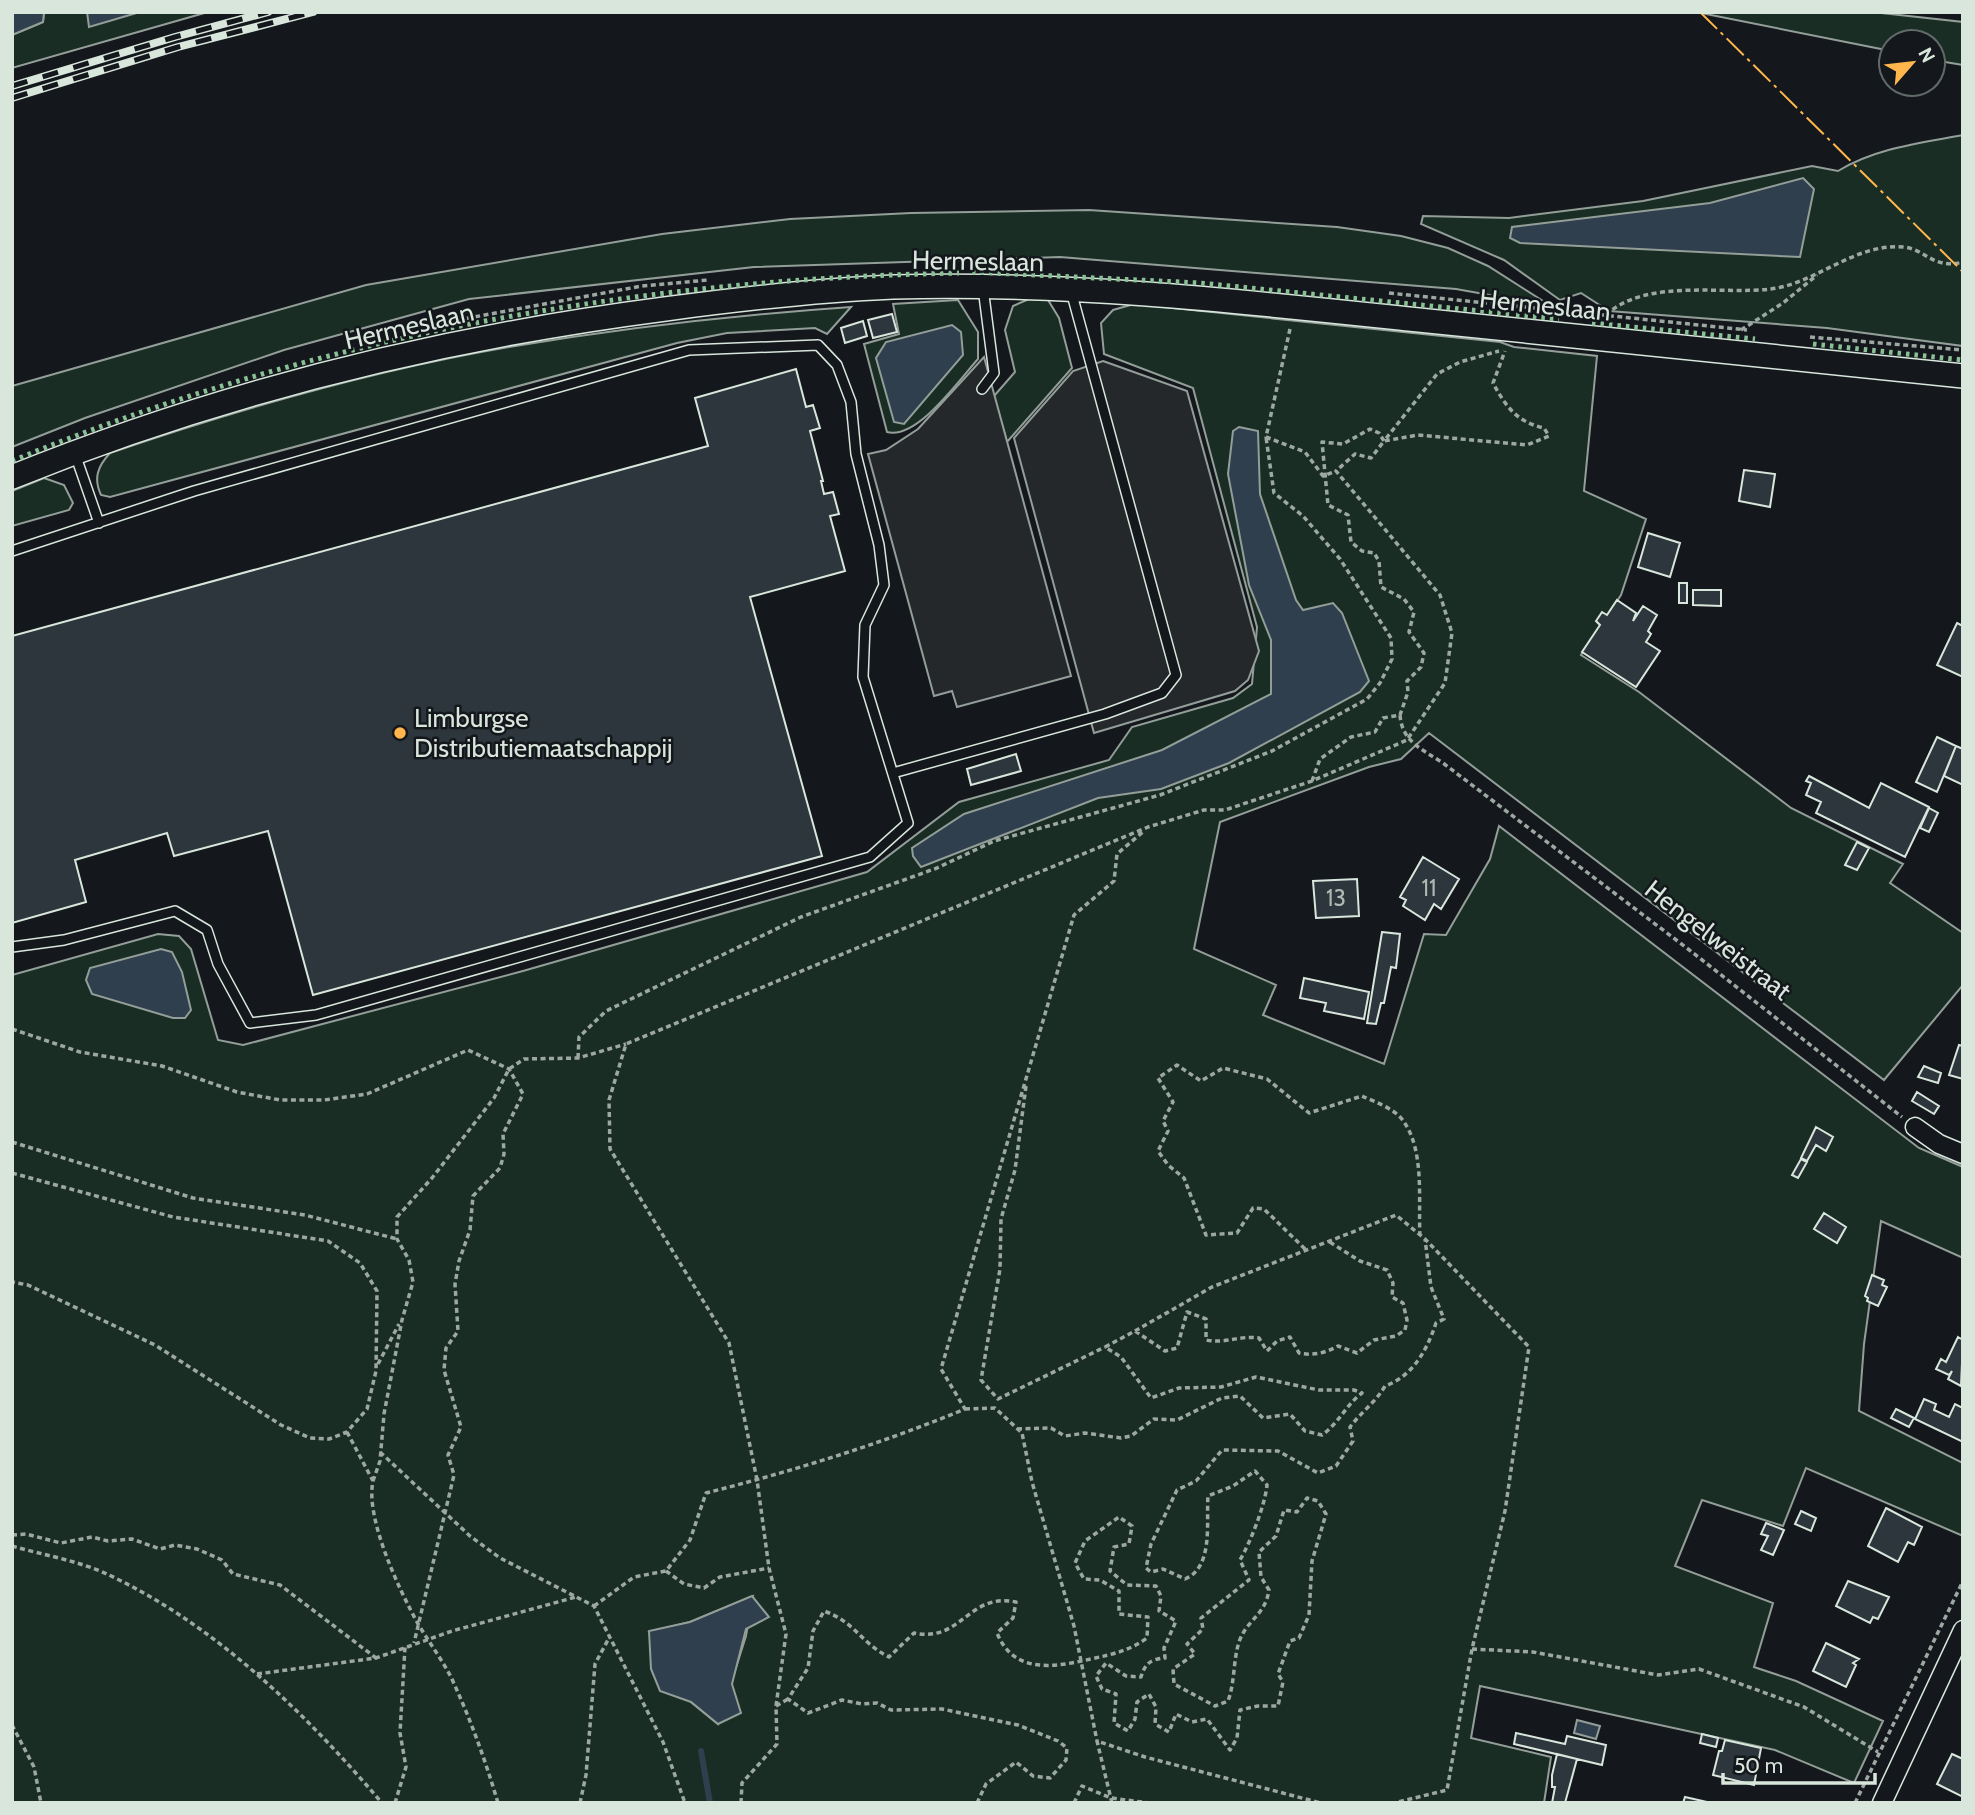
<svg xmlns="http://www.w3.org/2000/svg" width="1975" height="1815" viewBox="0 0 1975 1815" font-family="Cabin,sans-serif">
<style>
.green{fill:#1a2d24;stroke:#939e99;stroke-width:2;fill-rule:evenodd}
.parking{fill:#24282b;stroke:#939e99;stroke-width:2}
.water{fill:#2f3f4d;stroke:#939e99;stroke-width:2}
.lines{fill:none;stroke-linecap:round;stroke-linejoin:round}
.stream{stroke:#2f3f4d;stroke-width:6}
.building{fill:#2c363c;stroke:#d8e6dc;stroke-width:2}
.service-casing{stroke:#d8e6dc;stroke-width:12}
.minor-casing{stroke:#d8e6dc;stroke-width:21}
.tertiary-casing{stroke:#d8e6dc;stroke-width:26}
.path{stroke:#9da8a2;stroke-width:3.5;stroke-dasharray:5 3.5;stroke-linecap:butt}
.service{stroke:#14181c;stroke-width:9}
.minor{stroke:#14181c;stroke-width:18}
.tertiary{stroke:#14181c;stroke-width:23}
.rail-casing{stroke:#d8e6dc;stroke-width:8}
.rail{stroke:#14181c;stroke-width:5;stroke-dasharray:16;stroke-linecap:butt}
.hedge{stroke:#8ac095;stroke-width:5;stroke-dasharray:3.5 5;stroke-linecap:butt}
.power{stroke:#ffb74d;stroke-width:2;stroke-dasharray:24 5 3.5 5;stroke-linecap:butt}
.poi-dot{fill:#ffb74d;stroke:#14181c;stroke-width:2.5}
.labels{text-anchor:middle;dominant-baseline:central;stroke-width:5;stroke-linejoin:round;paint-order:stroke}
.number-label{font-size:23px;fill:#adbab4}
.street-label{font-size:26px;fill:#d8e6dc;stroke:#14181c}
.poi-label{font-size:26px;fill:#d8e6dc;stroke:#14181c;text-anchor:start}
</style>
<rect width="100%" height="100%" fill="#14181c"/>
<path class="green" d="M44,12H208L12,68V35L43,22Z
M1696,12H1872L1963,22V65L1933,60V42H1891V51Z
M1963,135V346L1827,328L1609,311L1581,293L1560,300L1504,260L1421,224L1423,216L1509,218L1643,201L1812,166L1838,171C1875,148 1921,143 1963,135Z
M1089,210L1337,227L1401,236L1448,248L1488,266L1551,306L1456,289L1060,257L754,267L469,299L284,350L85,418L12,447V386L366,285L662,234L790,219L911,213Z
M1029,299L1048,300L1059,318L1072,368L1007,442L994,396L1015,372L1005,330L1013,306Z
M958,300L978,332V359C959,380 917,440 887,432L864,344L899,334L893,304Z
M1134,304L1500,342L1514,347L1597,356L1584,491L1646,519L1621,595L1581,655L1639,692L1791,808L1903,864L1890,883L1963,933V985L1884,1080L1429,733L1401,759L1369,767L1220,822L1194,949L1276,985L1263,1015L1384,1064L1424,934L1446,935L1490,859L1499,826L1919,1148L1963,1167V1258L1881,1221L1864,1344L1859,1411L1963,1463V1536L1806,1468L1783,1526L1702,1500L1675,1566L1773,1603L1754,1667L1796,1681L1883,1721L1854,1783L1775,1750L1480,1686L1471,1738L1551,1757L1544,1803H12V975L158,934L179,936L191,949L218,1040L243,1045L523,971L867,872L959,802L1109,760L1132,727L1233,698L1252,684L1257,627L1193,388L1104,354L1101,323L1113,310ZM753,1596L746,1636L718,1724L691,1702L649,1632L690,1622Z
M851,307L827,334L815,328L727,333L677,343L110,497L101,495C93,478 98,466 110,453C239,409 374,370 509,347C622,328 736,315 851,307Z
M44,478L64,485L73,503L69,510L12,526V491Z"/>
<path class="parking" d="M984,357L1071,676L957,707L952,691L934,696L868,454L886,450L918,429Z
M1103,361L1187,391L1259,651L1248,680L1235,691L1094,733L1014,438L1073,371Z"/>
<path class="water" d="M12,12H44L43,22L12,35Z
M87,12H140L89,27Z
M1803,178L1814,189L1800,257L1520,243L1510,238L1512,227L1710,203Z
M952,325L961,332L963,355L904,424L894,422L876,358L886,342Z
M1239,427L1258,431L1260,494L1296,600L1303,610L1333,603L1342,613L1369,681L1360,692L1229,763L1161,789L1098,798L921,867L913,856L912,848L964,814L1162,750L1271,694V640L1249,585L1228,474L1233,431Z
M161,949L172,952L182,972L191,1010L185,1018H173L92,994L86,980L90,968Z
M752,1596L769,1617L746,1629L732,1684L741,1713L718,1724L691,1702L660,1691L651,1669L649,1631L690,1622Z
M1577,1720L1600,1726L1596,1739L1574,1733Z"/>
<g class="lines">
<path class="stream" d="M701,1751L710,1803"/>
</g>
<path class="building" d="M892,314L897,332L873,338L868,320Z
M863,321L867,336L845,343L841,328Z
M796,369L806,407L813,405L820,428L810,431L823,481H821L824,494L833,492L839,514L830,516L845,571L750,597L822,856L313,995L268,831L174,856L167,833L75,860L86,902L12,923V636L708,446L695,398Z
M1744,470L1775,474L1770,507L1739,501Z
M1648,533L1680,543L1670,577L1638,567Z
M1679,583H1687V603H1679Z
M1693,590H1721V606L1693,605Z
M1617,600L1636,613L1633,621L1643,606L1657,615L1648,631L1651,634L1646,642L1660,651L1636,687L1582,652L1600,625L1596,621L1602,612L1607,615Z
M1957,623L1963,626V677L1937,665Z
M1937,737L1956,746L1937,792L1916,782Z
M1956,746L1963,749V785L1944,776Z
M1016,754L1021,771L971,785L967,769Z
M1809,776L1869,808L1881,783L1929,807L1905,857L1816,813L1821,802L1806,795L1811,783L1806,781Z
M1929,808L1938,813L1929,832L1920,828Z
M1857,842L1869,848L1857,870L1845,865Z
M1423,857L1459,879L1441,909L1434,904L1425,920L1403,906L1406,900L1400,897Z
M1357,879L1359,916L1316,918L1313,881Z
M1382,932L1400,934L1396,968L1391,967L1384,1003H1381L1376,1024L1367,1023Z
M1304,978L1369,992L1364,1019L1324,1011L1326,1003L1300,998Z
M1959,1045L1963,1046V1079L1949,1075Z
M1924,1066L1941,1073L1938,1083L1918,1077Z
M1917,1092L1939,1106L1934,1114L1912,1101Z
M1816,1127L1833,1137L1826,1151L1816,1145L1807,1161L1801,1158Z
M1801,1159L1807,1162L1798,1178L1792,1175Z
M1824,1213L1846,1227L1837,1243L1814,1229Z
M1872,1275L1884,1280L1882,1285L1887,1287L1878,1306L1867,1301L1868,1298L1865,1296Z
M1958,1337L1963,1340L1961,1386L1948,1379L1952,1371L1949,1375L1936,1369L1941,1359L1946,1362Z
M1924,1399L1936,1404L1934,1410L1949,1417L1955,1404L1963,1408V1442L1915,1419Z
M1896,1409L1914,1418L1909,1427L1891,1418Z
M1886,1508L1922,1527L1914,1545L1908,1542L1898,1562L1868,1546Z
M1801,1511L1816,1518L1811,1531L1795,1524Z
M1766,1523L1784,1530L1773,1555L1761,1550L1768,1536L1761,1534Z
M1848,1581L1889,1597L1878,1619L1873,1617L1870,1623L1836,1606Z
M1826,1643L1859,1659L1853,1663L1856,1665L1846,1687L1813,1671Z
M1516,1733L1565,1744L1567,1736L1606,1745L1602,1765L1514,1744Z
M1702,1734L1718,1738L1716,1747L1700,1743Z
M1725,1740L1761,1748L1754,1785L1713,1775L1719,1751H1722Z
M1557,1754L1577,1759L1565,1803H1552L1555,1787H1552V1775Z
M1952,1754L1963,1759V1797L1937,1784Z
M1685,1797L1707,1802L1718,1803H1683Z"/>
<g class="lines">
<defs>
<path id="service" d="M982,389L994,373L983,288
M75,454L99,523
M12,551L194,491L689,350L818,345L837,365L851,402L856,454L879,545L884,585L865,625L863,677L908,823L870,857L316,1015L250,1023L218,964L207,930L175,911L64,940L12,947
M893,773L1105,714L1162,693L1176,675L1071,291"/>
<path id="minor" d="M1915,1127L1939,1144L1963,1154
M1882,1803L1963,1630"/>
<path id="tertiary" d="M12,477C222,392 441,338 665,309C740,299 817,290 893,287C1065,282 1238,301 1409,319C1593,338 1778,357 1963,376"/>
</defs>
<use href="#service" class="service-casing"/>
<use href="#minor" class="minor-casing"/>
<use href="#tertiary" class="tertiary-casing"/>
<path class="path" d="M1389,293L1747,330
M1606,315C1646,278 1720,295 1771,289C1817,283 1855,243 1903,247C1926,249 1933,270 1963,262
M425,326L642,286L708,280
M1290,329L1266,437L1305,452L1323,476L1336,471
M1741,330L1783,303L1817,275
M1810,337L1963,350
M1400,715C1402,742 1422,749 1443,763L1692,952L1902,1117
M1312,781L1320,759L1351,737L1375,732L1383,718L1400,715L1408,692L1407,681L1421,667L1424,653L1409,632L1414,612L1404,599L1381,587L1379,561L1374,553L1362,551L1351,542L1348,515L1328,505L1322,442L1343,444L1370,429L1379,433L1384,441L1437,374L1460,362L1499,351
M12,1029L80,1052L162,1066L237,1092L280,1100H324L367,1094L468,1050L509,1069L523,1094L503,1134L504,1154L500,1168L473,1196L470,1230L459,1261L455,1284L458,1331L446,1348L444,1370L461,1427L448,1455L454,1475L414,1643
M578,1058L579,1037L606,1011L801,917L937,868L994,841L1160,795L1272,751L1367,699L1380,683L1392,659L1391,638L1340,559L1303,516L1274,493L1266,437
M1026,1086L1015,1170L1001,1219L1000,1269L981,1380L998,1399L1105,1347
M12,1142L193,1198L305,1215L397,1239
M12,1173L173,1217L328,1241L360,1263L377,1291L376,1371L367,1409L347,1432L329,1439L310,1438L281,1425L155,1345L28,1285L12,1282
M1305,1249L1264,1209L1253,1208L1237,1233L1206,1235L1184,1178L1168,1165L1158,1151L1168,1131L1163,1121L1173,1102L1158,1078L1177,1065L1201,1081L1223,1068L1267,1079L1309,1113L1362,1096C1375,1102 1396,1109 1404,1122C1425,1152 1418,1202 1420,1237
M1135,1331L1212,1287L1396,1215L1425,1239L1529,1347L1505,1511L1472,1649L1447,1790L1394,1803
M378,1364L399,1324
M965,1409L995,1408L1022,1433L1032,1482L1074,1626L1097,1741
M1017,1429L1051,1428L1065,1436L1085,1433L1121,1438L1131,1436L1154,1419L1177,1420L1222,1398L1240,1396L1263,1418L1290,1414L1305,1431L1322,1435C1339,1423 1346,1405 1362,1393L1354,1390H1319L1256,1377L1221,1387L1179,1388L1151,1398L1121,1357L1105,1347L1135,1331L1165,1351L1177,1348L1187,1312L1206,1319V1340C1226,1344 1240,1335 1259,1338L1267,1351L1277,1341L1290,1337L1299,1353C1312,1356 1326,1353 1338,1346L1357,1353L1374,1340L1396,1336L1405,1330L1407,1320L1403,1303L1392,1297L1393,1283L1387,1270L1360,1261L1328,1241
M347,1432L373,1481C365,1518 399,1589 417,1622C428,1641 441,1658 451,1677C470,1718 485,1759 498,1803
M380,1452L470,1536L500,1558L594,1606L663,1742L685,1803
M373,1481L380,1461L384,1414L402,1320L413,1282L409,1260L397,1239V1217L432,1178L494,1098L509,1069L524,1059L578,1058L626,1044
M12,1535L26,1534L61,1543L92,1537L108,1541L132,1539L160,1549L175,1545L197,1549L222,1560L233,1574L280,1585L376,1658
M12,1546C43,1555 80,1561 109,1575C217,1626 306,1714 382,1803
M666,1571L684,1584L704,1588L720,1577L769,1568
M594,1606L634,1577L666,1571L690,1540L706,1493C793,1471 881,1444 965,1409L941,1369L1074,915L1114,881L1117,854L1144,831
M1472,1649L1533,1652L1658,1675L1699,1669L1804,1707L1878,1752
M257,1674L376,1658L452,1631L576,1597
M776,1706L788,1699
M12,1725L34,1767L41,1803
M395,1803L406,1767L400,1733L405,1647
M580,1803L586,1775L595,1664L609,1638
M741,1803L742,1783L777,1744L776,1706L786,1634L769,1568L757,1480L729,1343L610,1149L609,1100L626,1044L1148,827L1204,810H1225L1312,781L1407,740L1445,683L1452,633L1440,595L1336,471L1355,454L1371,458L1384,441L1418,435L1527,445L1549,436L1544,428C1517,422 1506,407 1493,383L1505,351
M977,1803L986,1784L1016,1762L1033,1776L1050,1778L1066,1760L1067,1748L1058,1741L1018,1725L942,1709L891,1710L877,1703L862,1704L842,1700L808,1713L788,1699L808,1668L813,1631L824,1611C855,1622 861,1643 889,1657L914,1633C962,1643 968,1592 1016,1602L1013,1618L997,1633C1014,1675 1055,1667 1091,1659C1113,1654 1129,1651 1147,1638L1148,1617L1119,1614V1591L1100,1580L1084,1579L1075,1563L1085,1541L1119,1517L1132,1526L1129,1544L1114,1547L1110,1571L1127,1585L1156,1586L1161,1596L1159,1611L1176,1621L1164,1648L1165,1658C1150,1659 1145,1664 1141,1677L1126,1676L1106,1663L1096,1676L1102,1689L1116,1694L1114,1723L1128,1731L1135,1719L1137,1702L1149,1694L1156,1707L1155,1724L1169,1732L1176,1714L1192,1722L1207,1719L1230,1750L1237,1738L1240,1710L1258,1706H1278L1283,1682L1278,1674L1290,1641L1299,1638L1309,1615L1312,1561L1326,1514L1318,1501L1307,1498L1297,1512L1284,1510L1276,1536L1259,1552L1261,1577L1269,1590C1265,1616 1247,1619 1239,1642C1233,1661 1235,1682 1228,1701L1215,1706L1174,1684L1173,1669L1195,1654L1187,1644L1203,1629L1201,1618L1249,1580L1240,1560C1251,1541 1265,1505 1267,1485L1255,1471L1233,1486L1208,1496C1206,1522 1214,1567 1185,1579L1163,1569L1151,1572L1146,1568L1151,1544L1177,1490L1196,1481L1222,1450L1278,1451L1318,1473L1336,1466L1353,1441L1350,1427C1361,1412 1376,1402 1385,1386C1413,1376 1427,1350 1436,1323L1444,1319L1431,1287L1425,1239
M1074,1803L1082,1786L1111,1798L1149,1803
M1112,1803L1097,1741L1145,1757L1321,1803
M1855,1803L1963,1581"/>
<use href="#service" class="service"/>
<use href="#minor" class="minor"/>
<use href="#tertiary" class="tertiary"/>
<defs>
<path id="rail" d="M12,86L175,37L268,12
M12,98L178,47L313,12"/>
</defs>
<use href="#rail" class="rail-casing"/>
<use href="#rail" class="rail"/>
<path class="hedge" d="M972,272L1200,283L1511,314
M1516,315L1559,319
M1592,323L1755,339
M1813,344L1963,360
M12,461C313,337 634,279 959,273"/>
<path class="power" d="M1700,12L1963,272"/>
</g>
<circle class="poi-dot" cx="400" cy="733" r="7"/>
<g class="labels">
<g class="number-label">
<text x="1429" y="888">11</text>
<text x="1336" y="898">13</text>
</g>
<g class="street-label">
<text transform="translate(978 261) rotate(1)">Hermeslaan</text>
<text transform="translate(1545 305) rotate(6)">Hermeslaan</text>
<text transform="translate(409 326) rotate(-13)">Hermeslaan</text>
<text transform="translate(1718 940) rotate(38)">Hengelweistraat</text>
</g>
<g class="poi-label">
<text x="414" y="718">Limburgse<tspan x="414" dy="30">Distributiemaatschappij</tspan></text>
</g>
</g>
<rect width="1975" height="1815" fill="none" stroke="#d8e6dc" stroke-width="28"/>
<g transform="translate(1912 63) rotate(62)"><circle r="33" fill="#14181c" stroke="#626a69" stroke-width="2"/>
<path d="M0-5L12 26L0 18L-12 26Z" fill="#ffb74d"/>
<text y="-10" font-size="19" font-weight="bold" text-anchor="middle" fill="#d8e6dc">N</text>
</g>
<path d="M1723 1773v10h152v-10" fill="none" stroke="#d8e6dc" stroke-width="3.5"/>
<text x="1734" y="1773" font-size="21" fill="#d8e6dc" stroke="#14181c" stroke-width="5" paint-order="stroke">50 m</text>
</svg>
